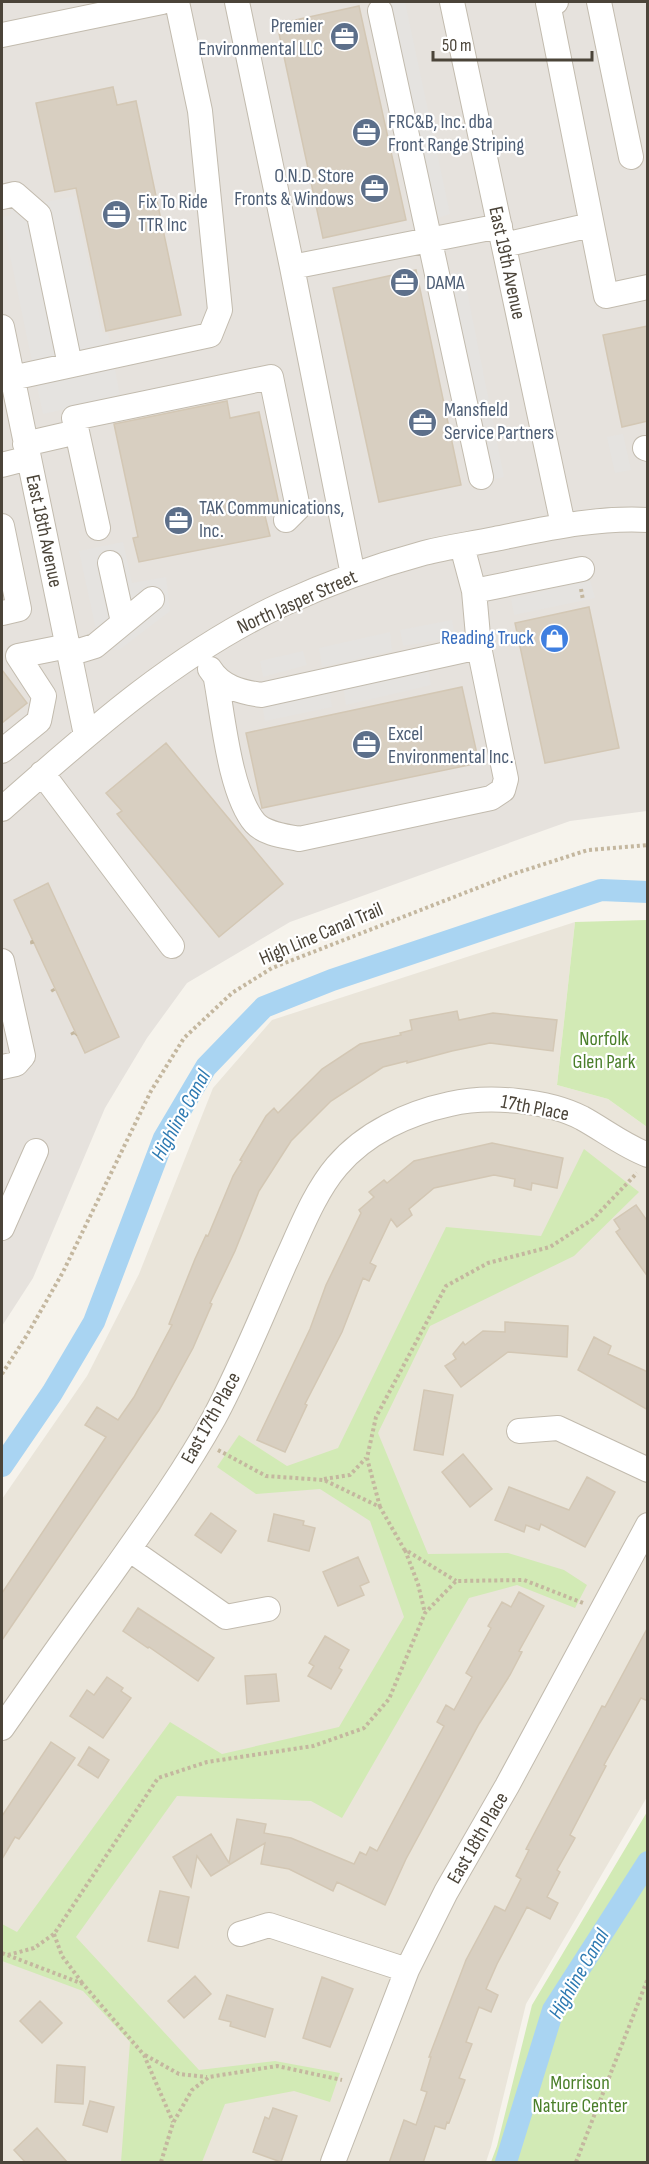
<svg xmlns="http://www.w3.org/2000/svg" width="649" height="2164" viewBox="0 0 649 2164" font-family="'Sofia Sans Condensed',sans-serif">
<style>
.residential{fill:#eae5da}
.industrial{fill:#e6e2dd}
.green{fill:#d2eab5}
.parking{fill:#e5e3e0}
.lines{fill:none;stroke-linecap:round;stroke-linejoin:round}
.canal{stroke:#a9d4f2;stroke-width:22}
.building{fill:#d8cfc1;stroke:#d3c7b4;stroke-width:1.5}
.minor-casing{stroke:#c2bbae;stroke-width:26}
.path{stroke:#c4b79f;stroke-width:4;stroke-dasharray:3 3;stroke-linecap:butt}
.minor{stroke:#fff;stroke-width:24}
.labels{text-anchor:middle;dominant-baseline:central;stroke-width:4.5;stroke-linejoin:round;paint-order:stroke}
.service-label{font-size:20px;fill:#4e5e75;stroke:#fff;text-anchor:start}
.street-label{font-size:20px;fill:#4b4439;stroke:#fff}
.shop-label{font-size:20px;fill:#366cbe;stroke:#fff;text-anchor:end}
.park-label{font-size:20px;fill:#4a7f2a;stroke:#fff}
.water-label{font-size:21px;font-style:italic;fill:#2e7ab2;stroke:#fff}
</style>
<rect width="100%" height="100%" fill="#f6f3ec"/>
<path class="residential" d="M575,922L557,1085L608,1099L647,1127V1797L526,2004L491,2147L486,2162H2V1499L87,1376L139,1274L213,1088L272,1020Z"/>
<path class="industrial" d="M2,2H647V811L570,821L290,922L187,983L147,1038L105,1108L33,1278L2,1326Z"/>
<path class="green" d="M647,920H648L647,1127L608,1099L557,1085L575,922Z
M584,1149L639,1192L574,1256L430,1326L378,1433L428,1554L508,1553L564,1570L587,1585L575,1608L517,1585L469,1598L342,1818L311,1801L177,1796L76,1937L199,2070L275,2061L340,2073L330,2102L294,2091L225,2104L202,2162H121L130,2042L83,1991L2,1961V1924L17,1932L170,1722L222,1754L339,1727L404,1617L370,1521L320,1489L256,1494L217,1467L239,1435L287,1466L338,1448L446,1227L541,1236Z
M647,1812V2162H491L497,2146L532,2005Z"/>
<path class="parking" d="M389,2H405L450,214L435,219Z
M75,196L103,333H108L120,396L43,414L2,217L11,215L10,209Z
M463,271L504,477L487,481L448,274Z
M623,434L631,470L615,473L607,437Z
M123,542L132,583L166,577L170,611L119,650L100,648L79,551Z
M590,580L595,598L514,615L511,599Z
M452,620L455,637L403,646L400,630Z
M390,632L392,651L322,667L319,648Z
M303,651L307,665L263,677L260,661Z
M428,668L431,685L346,705L343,686Z
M329,688L332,707L265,721L262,704Z"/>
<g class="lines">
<path class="canal" d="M2,1466L52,1393L94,1322L164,1138L206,1067L264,1007L332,980L601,890L648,892
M506,2162L553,2010L648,1862"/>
</g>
<path class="building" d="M359,6L406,220L323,238L277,24Z
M113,87L117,105L136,101L181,315L106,331L76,188L55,192L36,103Z
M416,270L461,485L379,502L333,288Z
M648,326V421L622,427L603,335Z
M227,401L230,418L259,412L279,504L263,508L270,536L139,562L133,538L138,537L114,424Z
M589,607L619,748L545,763L515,623Z
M2,670L27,703L2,723Z
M462,687L479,763L262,808L246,733Z
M166,743L283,884L219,937L117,814L122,811L106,793Z
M48,883L119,1037L85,1053L14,900Z
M457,1011L459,1020L493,1013L557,1020L553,1051L490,1043L452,1051L407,1063V1061L383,1067L331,1101L291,1141L259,1191L235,1251L210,1303L212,1304L193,1348L159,1410L2,1640V1593L106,1437L85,1425L97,1407L118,1420L134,1397L172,1325L169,1324L195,1259L206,1235L208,1236L233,1176L242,1161L240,1160L266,1116L274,1108L278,1113L322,1069L360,1044L401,1035L400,1033L412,1030L410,1020Z
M492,1143L563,1158L557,1188L532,1183L531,1190L514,1186L515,1179L494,1175L434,1188L409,1209L412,1215L397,1227L391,1219L370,1263L376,1266L369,1281L363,1278L342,1332L305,1404L307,1405L285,1452L257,1440L310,1329L326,1285L361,1213L359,1210L374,1197L369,1192L384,1180L387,1183L414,1161Z
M636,1205L648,1222V1277L616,1232L620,1229L614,1220Z
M505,1322L568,1326L567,1357L508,1352L461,1387L445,1366L456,1359L453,1354L463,1342L465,1345L483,1331L505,1332Z
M594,1337L611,1346L608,1354L648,1372V1410L578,1370Z
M424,1390L453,1395L443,1455L414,1450Z
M463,1454L492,1489L470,1507L442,1472Z
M587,1477L615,1492L585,1547L541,1524L539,1530L526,1525L524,1532L495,1520L509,1487L569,1510Z
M211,1513L236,1531L221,1553L195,1535Z
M274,1514L304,1521L303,1525L315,1528L309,1551L268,1541Z
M358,1557L369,1582L360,1586L364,1595L338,1606L323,1572Z
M519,1592L544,1606L519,1651L522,1652L510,1675L479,1724L406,1859L385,1905L337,1882L333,1891L289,1869L261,1864L265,1843L211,1876L197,1856L191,1887L173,1857L211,1834L229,1863L237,1819L266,1824L264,1833L291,1838L354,1864L360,1852L366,1855L370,1847L377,1851L444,1726L437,1722L446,1705L454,1710L472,1677L466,1673L491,1628L488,1626L502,1602L511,1607Z
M138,1608L214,1658L198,1681L149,1647L148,1648L123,1631Z
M648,1627V1701L641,1698L604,1765L606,1766L570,1835L575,1838L557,1870L560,1872L547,1897L558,1903L550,1919L527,1907L497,1964L486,1989L498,1995L491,2012L479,2007L466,2042L472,2044L459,2078L465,2080L449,2123L447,2122L445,2129L435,2126L423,2163H389L404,2120L416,2125L427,2092L421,2090L431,2057H429L466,1960L495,1906L505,1911L521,1879L516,1876L529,1850L526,1849L592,1725L602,1706L605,1707Z
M325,1636L349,1650L339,1668L342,1670L331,1689L308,1676L314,1666L309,1663Z
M276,1674L279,1701L247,1704L245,1676Z
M107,1677L123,1688L121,1691L131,1698L103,1738L70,1716L87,1690L94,1695Z
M51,1742L75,1758L31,1822L19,1839L15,1837L2,1859V1816Z
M89,1747L109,1760L98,1778L78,1765Z
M160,1891L189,1897L178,1948L148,1941Z
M195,1976L211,1994L184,2018L168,2001Z
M322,1977L353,1989L330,2047L303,2038Z
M227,1995L273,2009L265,2037L230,2026L231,2022L219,2019Z
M40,2001L62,2023L42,2043L20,2021Z
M57,2065L85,2067L83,2104L55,2102Z
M90,2101L114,2107L107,2132L83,2125Z
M273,2108L297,2116L281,2162L253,2152L265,2117L269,2119Z
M37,2128L68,2163H26L14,2150Z"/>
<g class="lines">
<defs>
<path id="minor" d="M237,2L292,267L353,575
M452,2L563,525
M556,2L548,3L606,296L648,287
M599,2L631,157
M380,11L481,477
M2,35L162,2
M2,197L15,194L39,215L70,365
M504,245L591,225
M292,267L500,226
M2,327L86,735
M12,378L210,335L220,310L200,111L177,2
M25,444L77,432
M645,448L648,449
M2,465L29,458
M2,526L19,609L2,613
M98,528L74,418L271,377L298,508L286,520
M110,563L123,622
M474,591L582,569
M69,654L95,646L152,599
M210,669C221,687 241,692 261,695L479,647
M216,679C223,717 230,794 255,823C265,834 285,836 299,839L491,798L503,790L506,779L479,647L474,591L462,546
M2,751L39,721L44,696L18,656L68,646
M42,773L172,946
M2,809C88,733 177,653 283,604C328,583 376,566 424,553C447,547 471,544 495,539C545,529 596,517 648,520
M2,961L23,1056L16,1064L2,1067
M2,1228L36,1151
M519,1431L558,1428L648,1470
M129,1549L226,1617L268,1609
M2,1728C38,1676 75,1624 112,1573C148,1522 184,1472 214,1418C241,1368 262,1315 285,1263C300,1231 314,1193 337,1166C365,1133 408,1113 450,1104C488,1095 547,1100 582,1118C604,1130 624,1146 648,1155
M240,1934L269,1925L407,1970
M333,2162L407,1970L446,1892L507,1786L648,1525"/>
</defs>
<use href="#minor" class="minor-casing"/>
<path class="path" d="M581,589L583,600
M33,942H32L33,946
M52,989L54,992L56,991
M72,1032L74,1036L76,1034
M2,1374L27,1335L63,1272L151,1091L184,1038L232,993L272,968L513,874L588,850L648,845
M218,1450L266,1476L324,1480L380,1507L404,1549L456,1581
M324,1479L350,1475L366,1458
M380,1507L367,1458L376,1417L446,1286L488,1263L550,1247L593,1219L637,1173
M405,1550L418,1584L425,1613
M54,1934L62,1956L83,1984
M2,1953L83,1984L144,2055L173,2122
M8,1955L34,1948L54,1934L158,1778L207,1762L313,1746L364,1728L389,1699L425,1613L456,1581L524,1580L583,1603
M145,2055L179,2074L207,2077
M161,2162L173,2123L192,2090L209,2077L277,2066L342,2080
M576,2162L648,1978"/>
<use href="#minor" class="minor"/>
</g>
<defs>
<symbol id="office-disc" viewBox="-11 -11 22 22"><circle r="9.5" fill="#5c6f8a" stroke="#fff"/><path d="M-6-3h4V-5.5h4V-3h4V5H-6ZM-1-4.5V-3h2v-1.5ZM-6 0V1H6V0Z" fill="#fff"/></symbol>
<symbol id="shop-disc" viewBox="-11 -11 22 22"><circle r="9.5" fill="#3f7fe0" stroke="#fff"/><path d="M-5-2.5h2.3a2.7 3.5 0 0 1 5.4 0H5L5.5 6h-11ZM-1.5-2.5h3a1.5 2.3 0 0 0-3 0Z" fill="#fff"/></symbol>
</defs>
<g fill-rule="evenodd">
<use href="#office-disc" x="328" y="20" width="33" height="33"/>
<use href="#office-disc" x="350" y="116" width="33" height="33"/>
<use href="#office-disc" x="358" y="172" width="33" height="33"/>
<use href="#office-disc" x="100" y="198" width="33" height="33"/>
<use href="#office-disc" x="388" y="266" width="33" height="33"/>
<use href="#office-disc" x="406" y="406" width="33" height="33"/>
<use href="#office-disc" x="162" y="504" width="33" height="33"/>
<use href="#shop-disc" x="538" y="622" width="33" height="33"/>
<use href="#office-disc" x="350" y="728" width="33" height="33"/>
</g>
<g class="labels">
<g class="service-label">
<text x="323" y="26" text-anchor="end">Premier<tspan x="323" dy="23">Environmental LLC</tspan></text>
<text x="388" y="122">FRC&amp;B, Inc. dba<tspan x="388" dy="23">Front Range Striping</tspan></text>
<text x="354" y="176" text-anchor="end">O.N.D. Store<tspan x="354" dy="23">Fronts &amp; Windows</tspan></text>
<text x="138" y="202">Fix To Ride<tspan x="138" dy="23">TTR Inc</tspan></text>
<text x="426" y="283">DAMA</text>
<text x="444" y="410">Mansfield<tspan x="444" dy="23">Service Partners</tspan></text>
<text x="199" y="508">TAK Communications,<tspan x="199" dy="23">Inc.</tspan></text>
<text x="388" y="734">Excel<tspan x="388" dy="23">Environmental Inc.</tspan></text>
</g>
<g class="street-label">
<text transform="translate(507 263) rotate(78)">East 19th Avenue</text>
<text transform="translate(44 531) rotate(78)">East 18th Avenue</text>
<text transform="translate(297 602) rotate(-24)">North Jasper Street</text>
<text transform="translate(321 934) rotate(-23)">High Line Canal Trail</text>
<text transform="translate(535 1108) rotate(11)">17th Place</text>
<text transform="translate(211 1418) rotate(-61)">East 17th Place</text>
<text transform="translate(478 1838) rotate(-60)">East 18th Place</text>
</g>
<g class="shop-label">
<text x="534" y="638">Reading Truck</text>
</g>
<g class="park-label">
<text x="604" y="1039">Norfolk<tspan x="604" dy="23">Glen Park</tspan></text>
<text x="580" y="2083">Morrison<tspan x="580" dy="23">Nature Center</tspan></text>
</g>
<g class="water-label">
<text transform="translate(181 1115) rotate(-61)">Highline Canal</text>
<text transform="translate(579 1974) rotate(-60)">Highline Canal</text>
</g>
</g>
<rect width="649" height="2164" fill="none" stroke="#4b4439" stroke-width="6"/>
<path d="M433 51v9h159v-9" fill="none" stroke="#4b4439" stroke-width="3"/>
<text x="442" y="51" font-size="18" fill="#4b4439" stroke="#ffffff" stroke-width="4.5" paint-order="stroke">50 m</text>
</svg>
